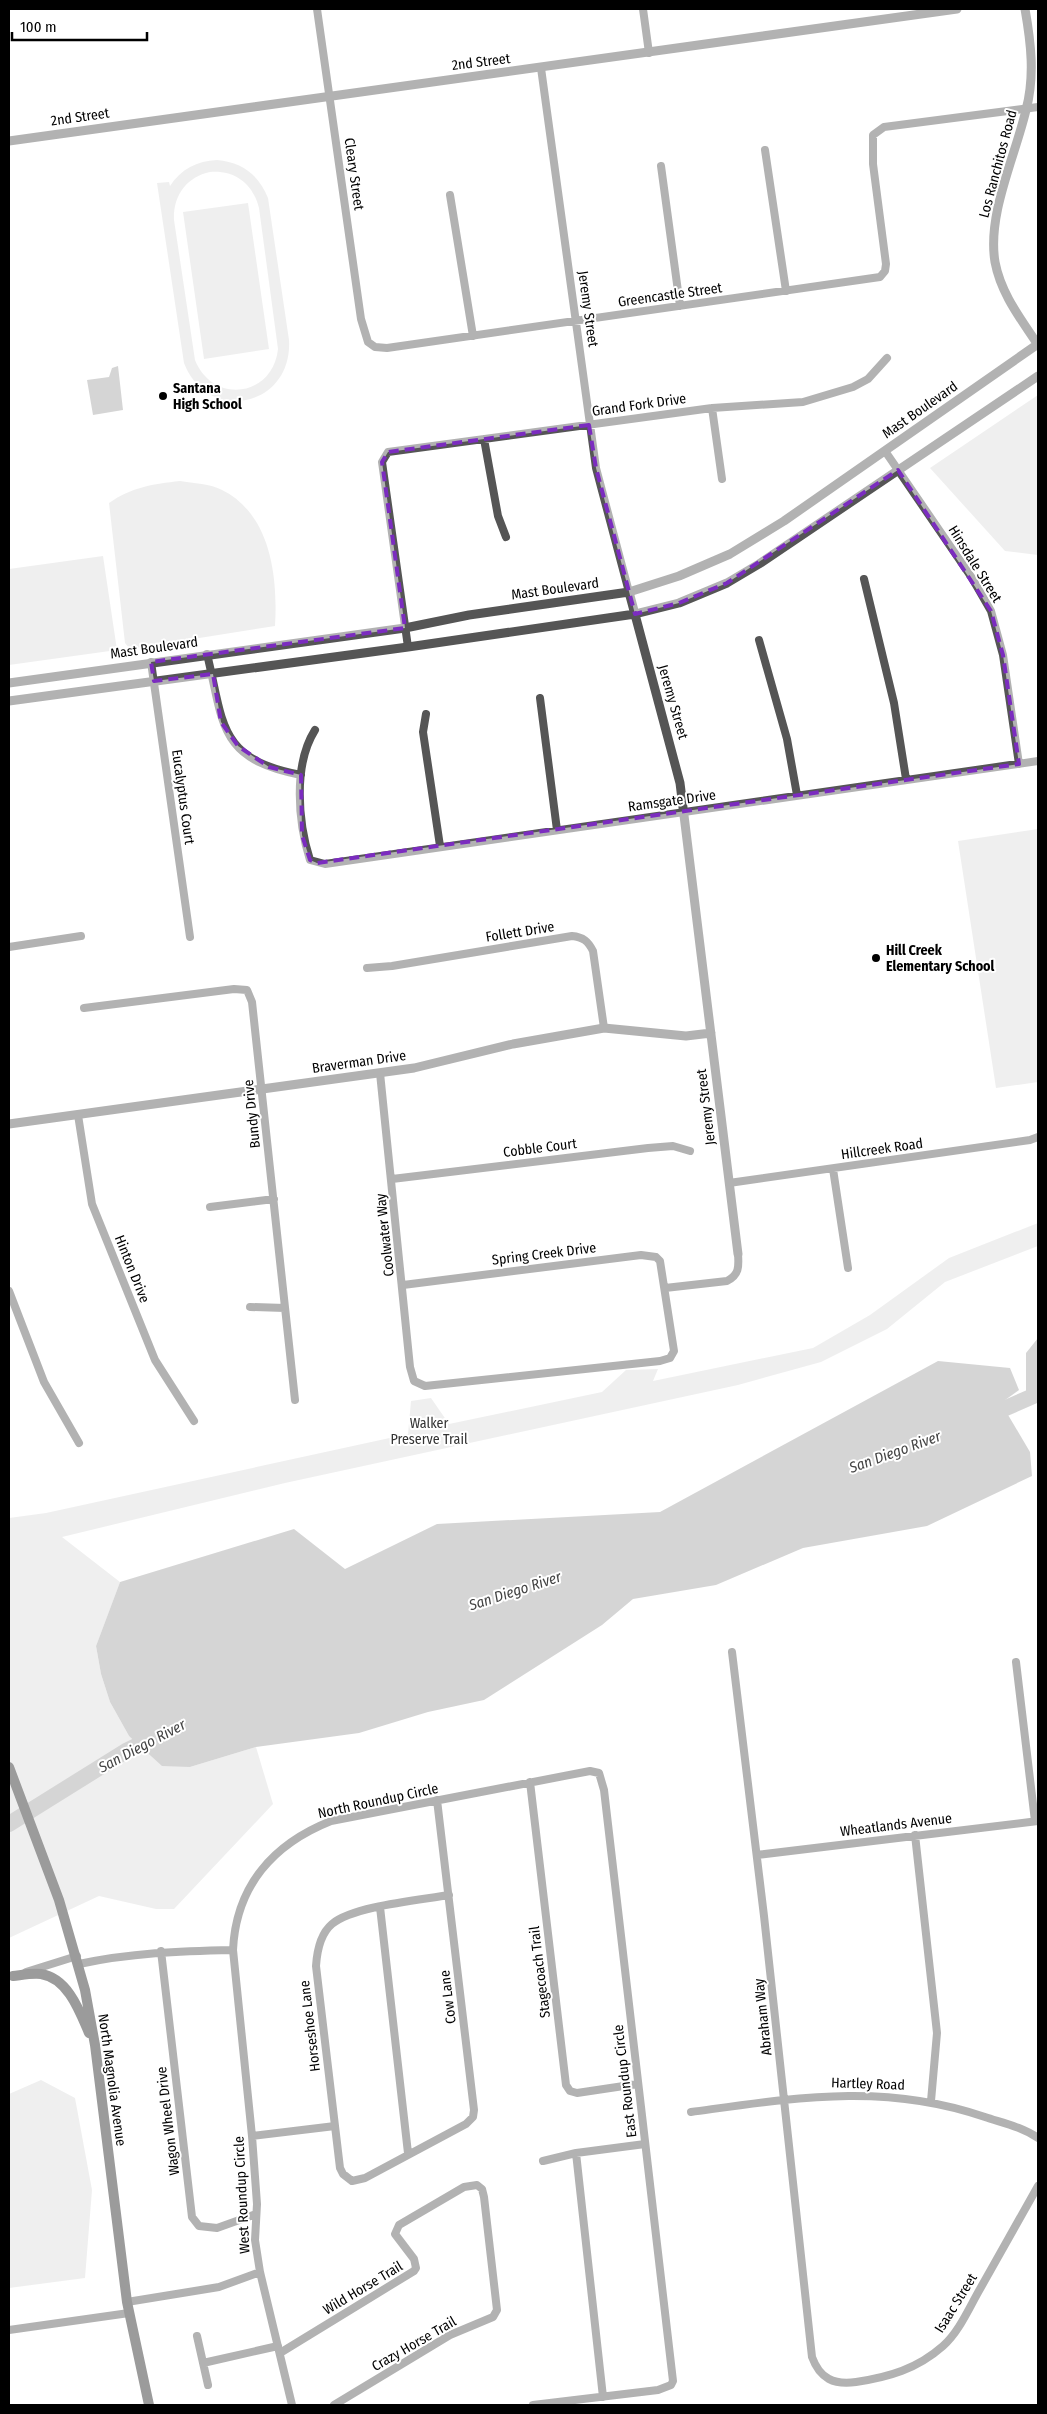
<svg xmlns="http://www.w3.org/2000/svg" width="1047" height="2414" viewBox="0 0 1047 2414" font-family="'Fira Sans Condensed',sans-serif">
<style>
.green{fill:#dcdcdc;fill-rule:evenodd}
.water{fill:#a3a3a3}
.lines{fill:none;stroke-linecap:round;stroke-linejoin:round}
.river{stroke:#a3a3a3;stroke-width:16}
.minor{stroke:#555;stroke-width:8}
.tertiary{stroke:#555;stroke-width:9}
.secondary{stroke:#222;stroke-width:10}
.marked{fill:none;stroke:#7b2cbf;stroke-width:4;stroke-dasharray:10 6;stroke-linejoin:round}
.poi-dot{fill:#000;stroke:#fff;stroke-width:2}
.labels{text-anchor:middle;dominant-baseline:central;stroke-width:4;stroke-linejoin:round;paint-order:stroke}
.street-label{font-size:14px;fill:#000;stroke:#fff}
.poi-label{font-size:14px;font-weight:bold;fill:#000;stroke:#fff;text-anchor:start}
.park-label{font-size:14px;fill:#333;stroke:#fff}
.water-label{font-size:15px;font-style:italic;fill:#444;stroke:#fff}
</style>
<rect width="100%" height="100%" fill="#fff"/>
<path class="green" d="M217,160C242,162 259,175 268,198L289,340C293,407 208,425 184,363L157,183L169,182L170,186C181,169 197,161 217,160ZM210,172C235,170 253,184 259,208L278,349C273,397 213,405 195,360L174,220C173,195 187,177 210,172Z
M248,203L269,349L204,359L183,212Z
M1038,395V555L1005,551L930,468Z
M180,481C193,483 211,484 222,490C271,514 278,578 275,626L130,649L125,643L109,503C132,487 153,484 180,481Z
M103,556L117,650L9,665V569Z
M1038,829V1082L996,1088L958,841Z
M1038,1223V1246L945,1282L887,1329L821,1362L738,1385L285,1483L62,1537L120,1582L96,1646L101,1674L110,1702L129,1736L190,1767L256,1747L273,1804L174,1909H156L99,1896L9,1938V1518L46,1513L408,1434L411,1401L431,1398L449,1424L602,1392L626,1370L658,1369L653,1381L813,1348L870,1315L949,1258Z
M41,2080L75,2098L92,2190L85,2278L9,2288V2094Z"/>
<path class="water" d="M118,366L123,410L93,415L87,380L109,377L112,368Z
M1038,1338V1400L1026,1398V1353Z
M938,1361L1010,1368L1019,1390L1001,1403L1030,1452L1032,1476L927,1526L803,1548L716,1585L633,1599L602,1625L484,1700L428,1712L359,1733L256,1747L190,1767L162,1766L129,1736L110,1702L101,1674L96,1646L120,1582L294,1529L345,1569L437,1524L660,1512Z"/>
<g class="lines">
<path class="river" d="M985,1417L1038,1394
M9,1824L126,1751L159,1735"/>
<path class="minor" d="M317,9L361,319L368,342L375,347L387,348L880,277L885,271L886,264L873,164V135L884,127L1038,107
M643,9L649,53
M541,68L596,468L629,592
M765,150L786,291
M661,166L680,306
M450,195L473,336
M712,408L722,479
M484,439L498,516L506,537
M885,451L972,578L991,611L1003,655L1019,764
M864,579L894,703L906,779
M759,640L787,739L797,795
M408,647L382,462L388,452L712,408L803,402L853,387L868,379L887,358
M207,654C224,723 217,759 301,775
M151,662L190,937
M540,698L557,830
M426,714L423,732L440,846
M315,730C293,765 298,822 310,860L325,864L1038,761
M9,947L81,936
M367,968L392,966L572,936C583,937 588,941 593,951L604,1028
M84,1008L234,989L247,990L252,1002L295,1400
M380,1073L410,1367L414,1381L425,1386L660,1361L670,1358L674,1351L660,1261L656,1257L641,1255L403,1285
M78,1115L92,1204L155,1360L194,1421
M833,1169L848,1268
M392,1179L648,1148L673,1146L690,1151
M729,1183L1030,1140L1038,1137
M210,1207L274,1199
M665,1288L727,1281C739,1275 739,1267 738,1254
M9,1291L44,1382L79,1443
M250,1307L285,1308
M732,1652L764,1916L812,2357C820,2379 834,2385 856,2382C889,2377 917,2369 943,2346C959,2332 969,2308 980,2289C999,2255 1019,2220 1038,2186
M1016,1662L1035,1821
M530,1782L566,2085L570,2091L577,2093L637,2084
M437,1800L474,2110L473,2117L466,2124L365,2178L352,2181L343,2174L340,2168L316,1966C317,1951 320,1934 332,1924C353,1906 421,1900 449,1895
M915,1835L937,2033L931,2101
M757,1855L1038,1821
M380,1907L408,2153
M161,1951L192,2217L199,2226L217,2228L256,2214
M79,1964C130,1953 180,1951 233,1950
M26,1972L77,1956
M691,2112C794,2098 884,2082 985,2117C1003,2123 1022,2127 1038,2138
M252,2136L335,2126
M576,2153L603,2397
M543,2161L576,2153L645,2144
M127,2302L219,2287L260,2272
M9,2330L129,2313
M197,2336L208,2385
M280,2353L414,2271L416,2268L414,2259L395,2234L399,2225L464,2187L477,2185L482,2189L484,2197L497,2310L493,2317L450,2335L334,2405
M203,2363L278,2346
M292,2405L260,2272L255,2240L257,2204L252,2136L233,1950C236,1886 273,1844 331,1821L590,1771L599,1773L604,1790L673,2381L671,2385L658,2390L533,2405"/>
<path class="tertiary" d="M1025,9C1031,43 1035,76 1026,110C1015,157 987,214 995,262C1001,294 1021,319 1038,345
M9,141L957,9
M629,592L680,783L738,1254
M9,683L405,628L469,615L629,592L679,576L730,554L784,521L1038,344
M9,701L408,647L635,614L679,603L727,583L759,564L1038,376
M9,1124L414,1068L513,1044L604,1028L686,1036L711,1033"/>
<path class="secondary" d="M9,1767L59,1900L85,1990L95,2045L127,2302L149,2405
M13,1976C22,1975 32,1973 41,1974C68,1978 80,2012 89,2033"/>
</g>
<path d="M0 0H1047V2414H0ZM589,425L596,468L635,614L679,603L727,583L898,470L991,611L1003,655L1019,764L317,863L310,860L302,835L301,775L269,767L238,746L221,722L213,674L154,681L151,662L405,628L382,462L388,452Z" fill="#fff" fill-opacity=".55" fill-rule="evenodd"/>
<path class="marked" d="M589,425L596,468L635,614L679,603L727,583L898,470L991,611L1003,655L1019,764L317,863L310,860L302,835L301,775L269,767L238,746L221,722L213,674L154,681L151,662L405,628L382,462L388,452Z"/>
<g class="poi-dot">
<circle cx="163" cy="396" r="5"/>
<circle cx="876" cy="958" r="5"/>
</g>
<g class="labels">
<g class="street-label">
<text transform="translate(481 62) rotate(-7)">2nd Street</text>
<text transform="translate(80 117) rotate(-8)">2nd Street</text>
<text transform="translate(998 164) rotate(-75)">Los Ranchitos Road</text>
<text transform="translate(354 174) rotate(82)">Cleary Street</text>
<text transform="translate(670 295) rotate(-8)">Greencastle Street</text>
<text transform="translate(588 309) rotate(82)">Jeremy Street</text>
<text transform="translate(639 405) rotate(-8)">Grand Fork Drive</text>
<text transform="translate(920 410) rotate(-35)">Mast Boulevard</text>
<text transform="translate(975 564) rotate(58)">Hinsdale Street</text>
<text transform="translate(555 589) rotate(-8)">Mast Boulevard</text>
<text transform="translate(154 648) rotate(-8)">Mast Boulevard</text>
<text transform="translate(673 702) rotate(74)">Jeremy Street</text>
<text transform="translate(183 797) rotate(82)">Eucalyptus Court</text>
<text transform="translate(672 801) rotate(-8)">Ramsgate Drive</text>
<text transform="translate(520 932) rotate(-9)">Follett Drive</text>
<text transform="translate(359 1062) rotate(-8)">Braverman Drive</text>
<text transform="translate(706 1107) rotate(-97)">Jeremy Street</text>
<text transform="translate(252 1114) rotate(-96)">Bundy Drive</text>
<text transform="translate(540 1148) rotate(-7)">Cobble Court</text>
<text transform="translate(882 1149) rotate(-8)">Hillcreek Road</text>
<text transform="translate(385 1235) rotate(-96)">Coolwater Way</text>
<text transform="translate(544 1254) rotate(-7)">Spring Creek Drive</text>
<text transform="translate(132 1269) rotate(68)">Hinton Drive</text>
<text transform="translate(378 1801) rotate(-12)">North Roundup Circle</text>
<text transform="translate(896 1825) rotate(-7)">Wheatlands Avenue</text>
<text transform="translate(540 1972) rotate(-97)">Stagecoach Trail</text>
<text transform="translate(448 1997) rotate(-97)">Cow Lane</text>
<text transform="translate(763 2017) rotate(-96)">Abraham Way</text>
<text transform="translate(310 2026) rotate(-97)">Horseshoe Lane</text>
<text transform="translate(112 2080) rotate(82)">North Magnolia Avenue</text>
<text transform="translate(625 2081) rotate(-97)">East Roundup Circle</text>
<text transform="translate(868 2084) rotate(2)">Hartley Road</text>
<text transform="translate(168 2121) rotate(-97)">Wagon Wheel Drive</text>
<text transform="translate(242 2195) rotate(-93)">West Roundup Circle</text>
<text transform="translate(363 2288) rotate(-31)">Wild Horse Trail</text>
<text transform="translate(956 2303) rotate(-58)">Isaac Street</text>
<text transform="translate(414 2344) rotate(-30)">Crazy Horse Trail</text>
</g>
<g class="poi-label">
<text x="173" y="388">Santana<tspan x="173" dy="16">High School</tspan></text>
<text x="886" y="950">Hill Creek<tspan x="886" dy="16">Elementary School</tspan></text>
</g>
<g class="park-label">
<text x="429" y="1423">Walker<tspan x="429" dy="16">Preserve Trail</tspan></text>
</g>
<g class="water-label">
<text transform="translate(895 1452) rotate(-20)">San Diego River</text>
<text transform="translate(515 1591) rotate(-18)">San Diego River</text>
<text transform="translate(142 1746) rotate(-28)">San Diego River</text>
</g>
</g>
<rect width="1047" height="2414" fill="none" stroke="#000000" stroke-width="20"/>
<path d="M12 32v8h135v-8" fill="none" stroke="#000000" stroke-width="2.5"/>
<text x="20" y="32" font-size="15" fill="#000000" stroke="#ffffff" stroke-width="4" paint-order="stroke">100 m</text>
</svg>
